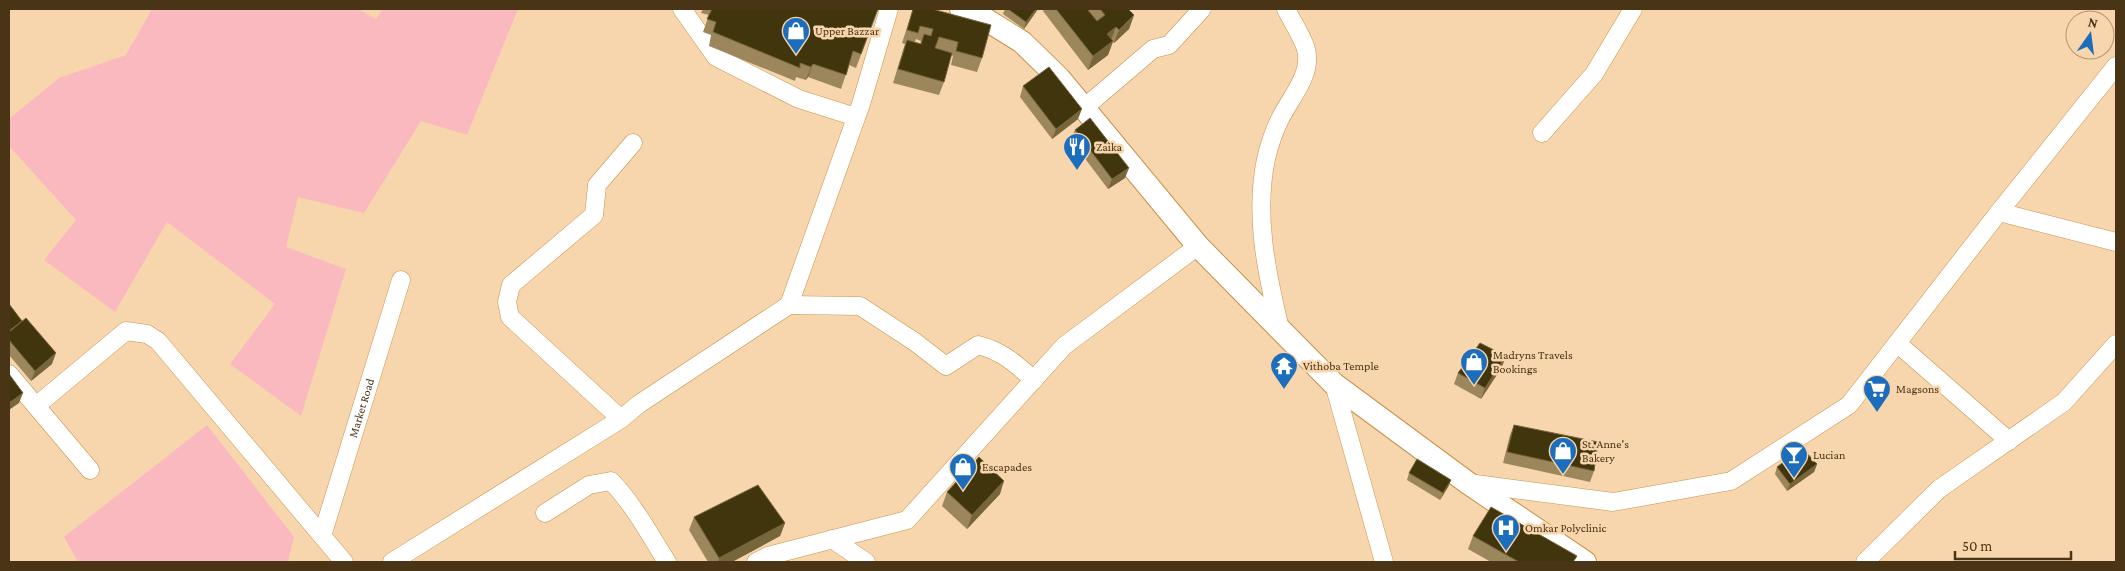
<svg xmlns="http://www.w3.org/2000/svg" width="2125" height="571" viewBox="0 0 2125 571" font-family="'Crimson Pro',serif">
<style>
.green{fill:#f9b9bf}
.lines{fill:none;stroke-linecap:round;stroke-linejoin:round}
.minor-casing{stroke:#c8934b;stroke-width:19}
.major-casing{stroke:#c8934b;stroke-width:24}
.minor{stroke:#fff;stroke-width:18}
.major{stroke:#fff;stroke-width:22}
.wall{fill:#9c865c;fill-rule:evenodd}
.shaded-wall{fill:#77653c}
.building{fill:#40350c;stroke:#77653c}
.labels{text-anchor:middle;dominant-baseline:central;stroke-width:5;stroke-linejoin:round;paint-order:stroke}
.poi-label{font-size:12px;fill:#4a3416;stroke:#f8d6ad;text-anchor:start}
.street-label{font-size:12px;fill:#4a3416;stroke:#f8d6ad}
</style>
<rect width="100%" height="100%" fill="#f8d6ad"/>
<path class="green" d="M152,9H358L376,19L383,9H518L467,135L421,121L364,213L298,197L286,247L346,269L301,416L230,364L275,304L167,222L115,312L44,260L76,220L9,146V119L59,78L126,55Z
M207,425L294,537L288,562H78L64,537Z"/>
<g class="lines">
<defs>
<g id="minor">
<path d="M682,9L716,57L799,99L856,117"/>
<path d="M1084,108L1153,49L1169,45L1202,9"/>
<path d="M1542,133L1594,74L1633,9"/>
<path d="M1999,212L2116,242"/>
<path d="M789,305L860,306L915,342L946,366L978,345C1002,351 1016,364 1034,380"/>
<path d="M1280,329C1267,274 1254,216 1266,159C1269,146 1274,131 1280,119C1290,98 1315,72 1305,46C1300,33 1292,21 1286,9"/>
<path d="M1897,343L2009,441"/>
<path d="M9,374L90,470"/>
<path d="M1334,384L1384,562"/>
<path d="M36,406L126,331L147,334L158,341L344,562"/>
<path d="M621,419L510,317L507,302L511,285L594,215L597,185L633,143"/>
<path d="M1468,483L1613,502L1731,481L1849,405L1999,212L2116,66"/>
<path d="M545,513L589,485L611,481C634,505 650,535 667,562"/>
<path id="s1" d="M322,536L401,280"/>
<path d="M832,539L866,562"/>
<path d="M392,562L621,419L639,404L789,305L861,104L889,9"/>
<path d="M756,562L768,556L907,520L1064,346L1198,246"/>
<path d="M1865,562L1939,489L2064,402L2116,344"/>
</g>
<path id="major" d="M961,9L985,19L1022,42L1059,78L1198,246L1334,384L1468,483L1585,562"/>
</defs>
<use href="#minor" class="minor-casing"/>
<use href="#major" class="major-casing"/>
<use href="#minor" class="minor"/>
<use href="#major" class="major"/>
</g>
<path class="wall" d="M703,9H878L856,68L849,65L841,89L808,77L806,80L796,77L795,81L709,46L711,35L703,32L709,15L701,13Z
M913,9H932L982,58L977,72L951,65L953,56L951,55L944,82L939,95L893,83L905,44L902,43ZM916,39L921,41L920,44L915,42Z
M1005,9H1038L1024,29L1003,14Z
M1044,9H1128L1134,15L1129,29L1114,43L1113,42L1108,55L1088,70L1043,11Z
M1023,86L1078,119L1052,139L1020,97Z
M1075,130L1125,178L1108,189L1071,140Z
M9,304L52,364L31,381L9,355Z
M1502,367L1481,399L1454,384L1458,373Z
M1514,425L1594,471L1590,482L1503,463L1510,435Z
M1817,464L1814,472L1787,491L1775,474L1777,467Z
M1409,473L1451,480L1448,487L1440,500L1407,480Z
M947,492L1000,494L967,529L942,506Z
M694,517L785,523L780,536L732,562H708L689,530Z
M1473,536L1575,562H1491L1468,549Z"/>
<path class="shaded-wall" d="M1036,9H1038L1024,29L1026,22Z
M1134,15L1129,29L1114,43L1119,30Z
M1116,27L1111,40L1107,34Z
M1113,41L1108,55L1088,70L1093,56Z
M813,64L808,77L806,80L811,67Z
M1082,109L1078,119L1052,139L1056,129Z
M1129,168L1125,178L1108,189L1112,179Z
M56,353L52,364L31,381L35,371Z
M1506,356L1502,367L1481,399L1485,388Z
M23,393L19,403L9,410V403Z
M1817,464L1814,472L1787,491L1790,484Z
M1451,480L1448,487L1440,500L1443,493Z
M1004,481L1000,494L967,529L972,515Z
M785,523L780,536L732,562H718L719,558Z"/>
<path class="building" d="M712,9H878L861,54L853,51L846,75L813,64L811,67L800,63V68L713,32L716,22L707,19Z
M913,9H932L991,25L982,58L956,51L958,42L939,37L935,48L952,53L944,82L898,69L907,40L921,44L924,34L931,36L933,29L920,26L918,33L907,30Z
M1008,9H1036L1026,22Z
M1056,9H1087L1097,21L1105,15L1100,9H1128L1134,15L1119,30L1116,27L1107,34L1113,41L1093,56Z
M1049,67L1082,109L1056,129L1023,86Z
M1090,118L1129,168L1112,179L1075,130Z
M9,304L22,321L9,331Z
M26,318L56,353L35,371L9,340V332Z
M1480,343L1506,356L1485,388L1458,373Z
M9,374L23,393L9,403Z
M1514,425L1598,442L1594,471L1507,452Z
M1802,448L1817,464L1790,484L1777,467Z
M979,457L1004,481L972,515L947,492Z
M1417,459L1451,480L1443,493L1409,473Z
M758,485L785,523L719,558L694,517Z
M1491,507L1577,556L1573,562H1519L1473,536Z"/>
<defs>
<symbol id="shop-pin" viewBox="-11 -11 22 30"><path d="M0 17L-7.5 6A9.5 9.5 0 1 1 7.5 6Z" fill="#1c6dbb" stroke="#f8d6ad"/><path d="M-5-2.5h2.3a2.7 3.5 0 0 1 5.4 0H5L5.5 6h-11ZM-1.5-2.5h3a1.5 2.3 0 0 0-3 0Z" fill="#fff"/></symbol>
<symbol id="restaurant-pin" viewBox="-11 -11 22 30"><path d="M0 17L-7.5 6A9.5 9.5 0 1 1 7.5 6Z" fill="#1c6dbb" stroke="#f8d6ad"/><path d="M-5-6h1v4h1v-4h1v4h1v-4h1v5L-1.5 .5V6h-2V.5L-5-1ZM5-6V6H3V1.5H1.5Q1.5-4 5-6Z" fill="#fff"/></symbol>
<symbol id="temple-pin" viewBox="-11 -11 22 30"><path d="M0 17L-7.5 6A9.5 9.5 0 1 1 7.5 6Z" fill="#1c6dbb" stroke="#f8d6ad"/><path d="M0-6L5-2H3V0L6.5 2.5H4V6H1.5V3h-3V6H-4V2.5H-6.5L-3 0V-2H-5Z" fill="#fff"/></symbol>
<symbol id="supermarket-pin" viewBox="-11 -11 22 30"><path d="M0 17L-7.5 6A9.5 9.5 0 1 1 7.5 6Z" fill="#1c6dbb" stroke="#f8d6ad"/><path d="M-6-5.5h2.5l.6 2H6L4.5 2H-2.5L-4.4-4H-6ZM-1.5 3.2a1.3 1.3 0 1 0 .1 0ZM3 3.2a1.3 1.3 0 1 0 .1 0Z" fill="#fff"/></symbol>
<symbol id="bar-pin" viewBox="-11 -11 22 30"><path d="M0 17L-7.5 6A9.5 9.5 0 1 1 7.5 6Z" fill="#1c6dbb" stroke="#f8d6ad"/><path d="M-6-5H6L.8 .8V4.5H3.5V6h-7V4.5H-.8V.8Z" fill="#fff"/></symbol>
<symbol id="hospital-pin" viewBox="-11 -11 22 30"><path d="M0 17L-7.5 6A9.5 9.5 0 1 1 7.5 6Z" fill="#1c6dbb" stroke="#f8d6ad"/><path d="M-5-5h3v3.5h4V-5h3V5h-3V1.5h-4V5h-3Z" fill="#fff"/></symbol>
</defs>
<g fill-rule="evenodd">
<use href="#shop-pin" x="780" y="15" width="32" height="43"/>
<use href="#restaurant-pin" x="1061" y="131" width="32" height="43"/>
<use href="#shop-pin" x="1458" y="346" width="32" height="43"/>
<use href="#temple-pin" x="1268" y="350" width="32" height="43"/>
<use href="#supermarket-pin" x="1861" y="373" width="32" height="43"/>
<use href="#shop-pin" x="1547" y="435" width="32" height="43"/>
<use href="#bar-pin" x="1778" y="439" width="32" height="43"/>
<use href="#shop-pin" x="947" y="451" width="32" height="43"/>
<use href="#hospital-pin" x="1490" y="512" width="32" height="43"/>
</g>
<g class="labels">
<g class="poi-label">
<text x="815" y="31">Upper Bazzar</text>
<text x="1096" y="147">Zaika</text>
<text x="1493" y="355">Madryns Travels<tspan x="1493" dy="14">Bookings</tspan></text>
<text x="1303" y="366">Vithoba Temple</text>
<text x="1896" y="389">Magsons</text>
<text x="1582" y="444">St. Anne's<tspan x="1582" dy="14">Bakery</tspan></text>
<text x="1813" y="455">Lucian</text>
<text x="982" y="467">Escapades</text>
<text x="1525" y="528">Omkar Polyclinic</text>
</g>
<g class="street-label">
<text stroke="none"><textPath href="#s1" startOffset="134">Market Road</textPath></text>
</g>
</g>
<rect width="2125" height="571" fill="none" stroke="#4a3416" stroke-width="20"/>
<g transform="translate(2090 35) rotate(14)"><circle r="24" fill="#f8d6ad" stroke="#b29571"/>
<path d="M0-4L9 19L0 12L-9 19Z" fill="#1c6dbb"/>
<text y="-8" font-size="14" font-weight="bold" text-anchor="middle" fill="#4a3416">N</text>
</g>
<path d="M1955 551v8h116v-8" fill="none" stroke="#4a3416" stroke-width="2.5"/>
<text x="1962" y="551" font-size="15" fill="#4a3416" stroke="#f8d6ad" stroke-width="4" paint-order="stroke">50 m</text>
</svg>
